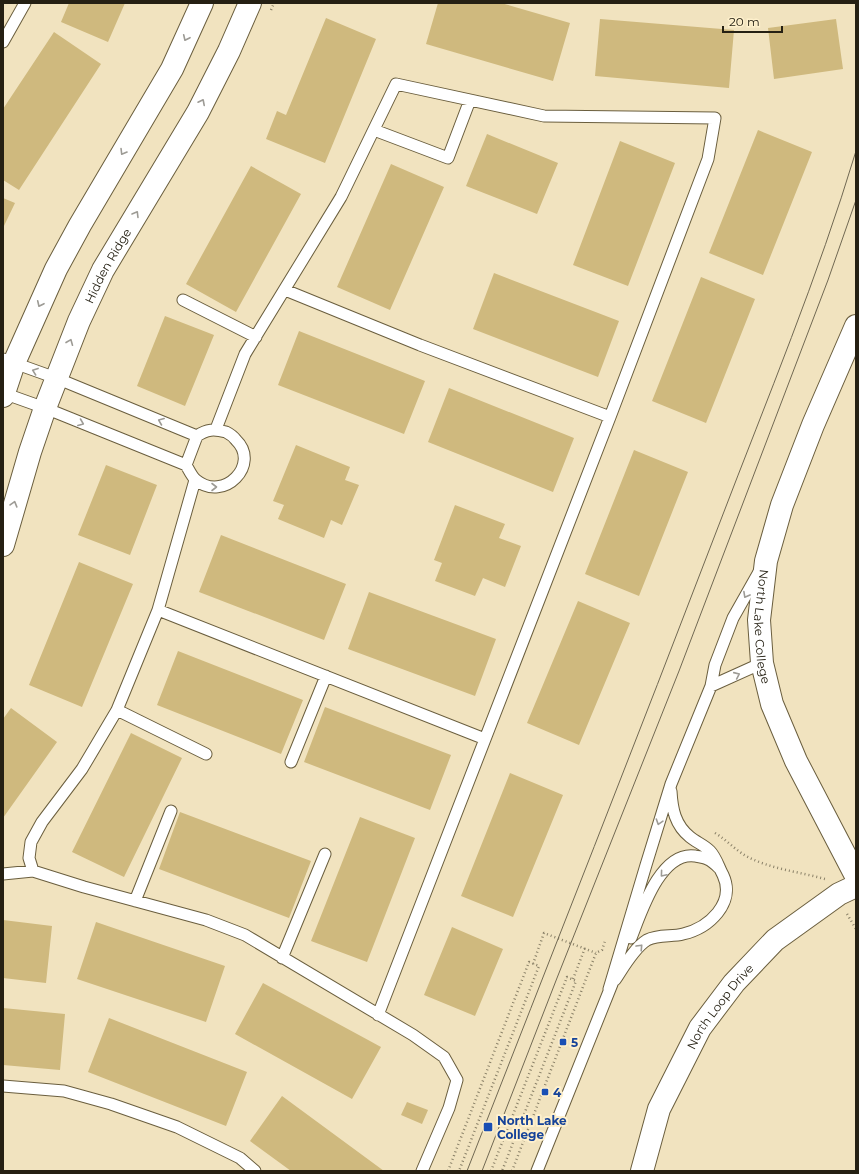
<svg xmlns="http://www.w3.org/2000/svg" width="859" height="1174" viewBox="0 0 859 1174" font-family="Montserrat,sans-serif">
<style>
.building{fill:#cfb97e}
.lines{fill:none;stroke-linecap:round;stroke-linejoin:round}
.service-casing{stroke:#6a5e3e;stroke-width:13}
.minor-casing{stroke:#6a5e3e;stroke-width:24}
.path{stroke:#8a8168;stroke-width:2.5;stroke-dasharray:1 3;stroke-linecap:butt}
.service{stroke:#fff;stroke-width:11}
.minor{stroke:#fff;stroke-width:22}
.tram{stroke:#706852;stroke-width:1}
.oneway{stroke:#9d9b95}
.transit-dot{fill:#1a4fb4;stroke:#fef0cc;stroke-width:1.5}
.labels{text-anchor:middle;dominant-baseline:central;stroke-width:4;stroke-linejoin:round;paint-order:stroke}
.street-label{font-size:12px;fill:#252013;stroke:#fef0cc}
.transit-label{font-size:12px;font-weight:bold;fill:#164399;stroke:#fef0cc;text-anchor:start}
</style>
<rect width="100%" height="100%" fill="#f1e3bf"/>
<path class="building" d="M69,3H125L108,42L61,22Z
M438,3H501L570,23L553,81L426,44Z
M326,18L376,39L325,163L266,139L277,111L286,115Z
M600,19L734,30L729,88L595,76Z
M836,19L843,69L774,79L768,28Z
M54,32L101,64L19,190L3,180V109Z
M758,130L812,152L763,275L709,253Z
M487,134L558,163L537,214L466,186Z
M620,141L675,163L628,286L573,265Z
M391,164L444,187L390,310L337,287Z
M251,166L301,194L236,312L186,284Z
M3,198L15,203L3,228Z
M494,273L619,321L598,377L473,329Z
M701,277L755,299L706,423L652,401Z
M165,316L214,335L185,406L137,386Z
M299,331L425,381L404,434L278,385Z
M449,388L574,438L553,492L428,442Z
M296,445L350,467L345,480L359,485L342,525L331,520L324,538L278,519L284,505L273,501Z
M634,450L688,472L639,596L585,574Z
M106,465L157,485L130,555L78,535Z
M455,505L505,524L499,538L521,546L505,587L483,578L475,596L435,581L442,563L434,560Z
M221,535L346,584L324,640L199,592Z
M79,562L133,584L82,707L29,685Z
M369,592L496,639L475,696L348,649Z
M578,601L630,623L579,745L527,723Z
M178,651L303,700L281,754L157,705Z
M325,707L451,755L430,810L304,762Z
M11,708L57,742L3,818V719Z
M131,733L182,758L124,877L72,852Z
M510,773L563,795L513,917L461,896Z
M180,812L311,861L289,918L159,869Z
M360,817L415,838L367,962L311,941Z
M3,920L52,926L46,983L3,978Z
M96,922L225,966L206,1022L77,979Z
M452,927L503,949L475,1016L424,995Z
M263,983L381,1047L352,1099L235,1034Z
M3,1008L65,1014L60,1070L3,1065Z
M109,1018L247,1072L226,1126L88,1072Z
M282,1096L384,1171H291L250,1141Z
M407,1102L428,1110L422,1124L401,1115Z"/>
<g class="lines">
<defs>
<path id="service" d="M3,42L25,3
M374,130L448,158L470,100
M285,290L420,345L610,417
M183,300L256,337
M3,359L56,378L197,436
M3,393L45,408L186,465C189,470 192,477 196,480C224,503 261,464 236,440C233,436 230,434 226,432C214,429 207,429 197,436L186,465
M216,429L245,354L341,197L396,84L544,116L715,118L708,159L610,417L378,1015
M195,480L158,610L485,739
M711,686L762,663
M117,710L206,754
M291,762L326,676
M33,871L29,858L31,842L42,822L82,769L117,710L158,610
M3,874L33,871L84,887L206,920L245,935L413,1035L444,1057L457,1080L449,1108L422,1171
M135,901L171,811
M631,938C641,913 660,851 695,856C699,857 704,857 707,859C712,861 716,865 719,868
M282,958L325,854
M615,980C623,968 634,948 647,940C658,934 672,937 683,934C709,928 736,903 723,875C719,868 716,857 710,851C704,845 696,842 690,837C675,825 672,809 671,791
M609,989L646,865L671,784L711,686L715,665L733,618L759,572
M3,1086L64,1091L111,1104L177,1127L240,1158L255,1171
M537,1171L612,984"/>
<g id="minor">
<path id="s1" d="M856,326L813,425L782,505L766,561L759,620L762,663L772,704L796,761L856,876"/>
<path d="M3,396L14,363L56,269L80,225L172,69L202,3"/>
<path id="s2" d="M3,545L30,452L45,408L79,321L103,270L198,112L229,51L250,3"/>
<path id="s3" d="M642,1171L659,1109L700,1028L734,983L775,940L839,894L856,886"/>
</g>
</defs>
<use href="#service" class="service-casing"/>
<use href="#minor" class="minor-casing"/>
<path class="path" d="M271,10L274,3
M715,833C727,840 736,851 748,857C771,869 800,872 825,879
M847,914L856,929
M533,964L544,933L596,953
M573,979L585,948
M448,1171L529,962L539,966L459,1171
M491,1171L567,977L576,981L502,1171
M512,1171L596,953L602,950L605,941"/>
<use href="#service" class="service"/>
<use href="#minor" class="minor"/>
<path class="tram" d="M467,1171C552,954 637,739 720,522C767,399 818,277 856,151
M482,1171L557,978L679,671L828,280L856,200"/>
</g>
<defs><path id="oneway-chevron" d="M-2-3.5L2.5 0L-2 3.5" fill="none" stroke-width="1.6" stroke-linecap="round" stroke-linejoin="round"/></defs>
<g class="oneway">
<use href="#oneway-chevron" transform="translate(186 38) rotate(115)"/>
<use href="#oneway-chevron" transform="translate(202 102) rotate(-63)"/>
<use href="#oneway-chevron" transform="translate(123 152) rotate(121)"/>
<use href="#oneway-chevron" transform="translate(136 214) rotate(-59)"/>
<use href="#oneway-chevron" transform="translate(40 304) rotate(115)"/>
<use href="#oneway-chevron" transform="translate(70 342) rotate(-68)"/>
<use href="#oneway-chevron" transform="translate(35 371) rotate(-160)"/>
<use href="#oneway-chevron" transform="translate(161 421) rotate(-158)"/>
<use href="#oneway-chevron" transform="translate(81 423) rotate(22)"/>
<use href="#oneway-chevron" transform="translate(214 487)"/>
<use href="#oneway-chevron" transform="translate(14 504) rotate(-74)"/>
<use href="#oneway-chevron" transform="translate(746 595) rotate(119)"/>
<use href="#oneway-chevron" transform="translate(737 675) rotate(-24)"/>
<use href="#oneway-chevron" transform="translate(659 822) rotate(108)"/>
<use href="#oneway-chevron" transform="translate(663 874) rotate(130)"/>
<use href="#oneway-chevron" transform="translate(640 947) rotate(-47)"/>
</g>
<g class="transit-dot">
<rect x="559" y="1038" width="8" height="8" rx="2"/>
<rect x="541" y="1088" width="8" height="8" rx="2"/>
<rect x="483" y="1122" width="10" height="10" rx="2"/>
</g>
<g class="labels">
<g class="street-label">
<text stroke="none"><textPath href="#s2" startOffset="299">Hidden Ridge</textPath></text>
<text stroke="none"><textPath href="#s1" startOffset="318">North Lake College</textPath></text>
<text stroke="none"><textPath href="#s3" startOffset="184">North Loop Drive</textPath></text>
</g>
<g class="transit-label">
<text x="571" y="1042">5</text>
<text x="553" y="1092">4</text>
<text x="497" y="1120">North Lake<tspan x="497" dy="14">College</tspan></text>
</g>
</g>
<rect width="859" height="1174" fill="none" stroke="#252013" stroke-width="8"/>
<path d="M723 26v6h59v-6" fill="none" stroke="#252013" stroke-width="2"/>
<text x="729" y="26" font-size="12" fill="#252013" stroke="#fef0cc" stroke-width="3" paint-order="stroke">20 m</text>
</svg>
